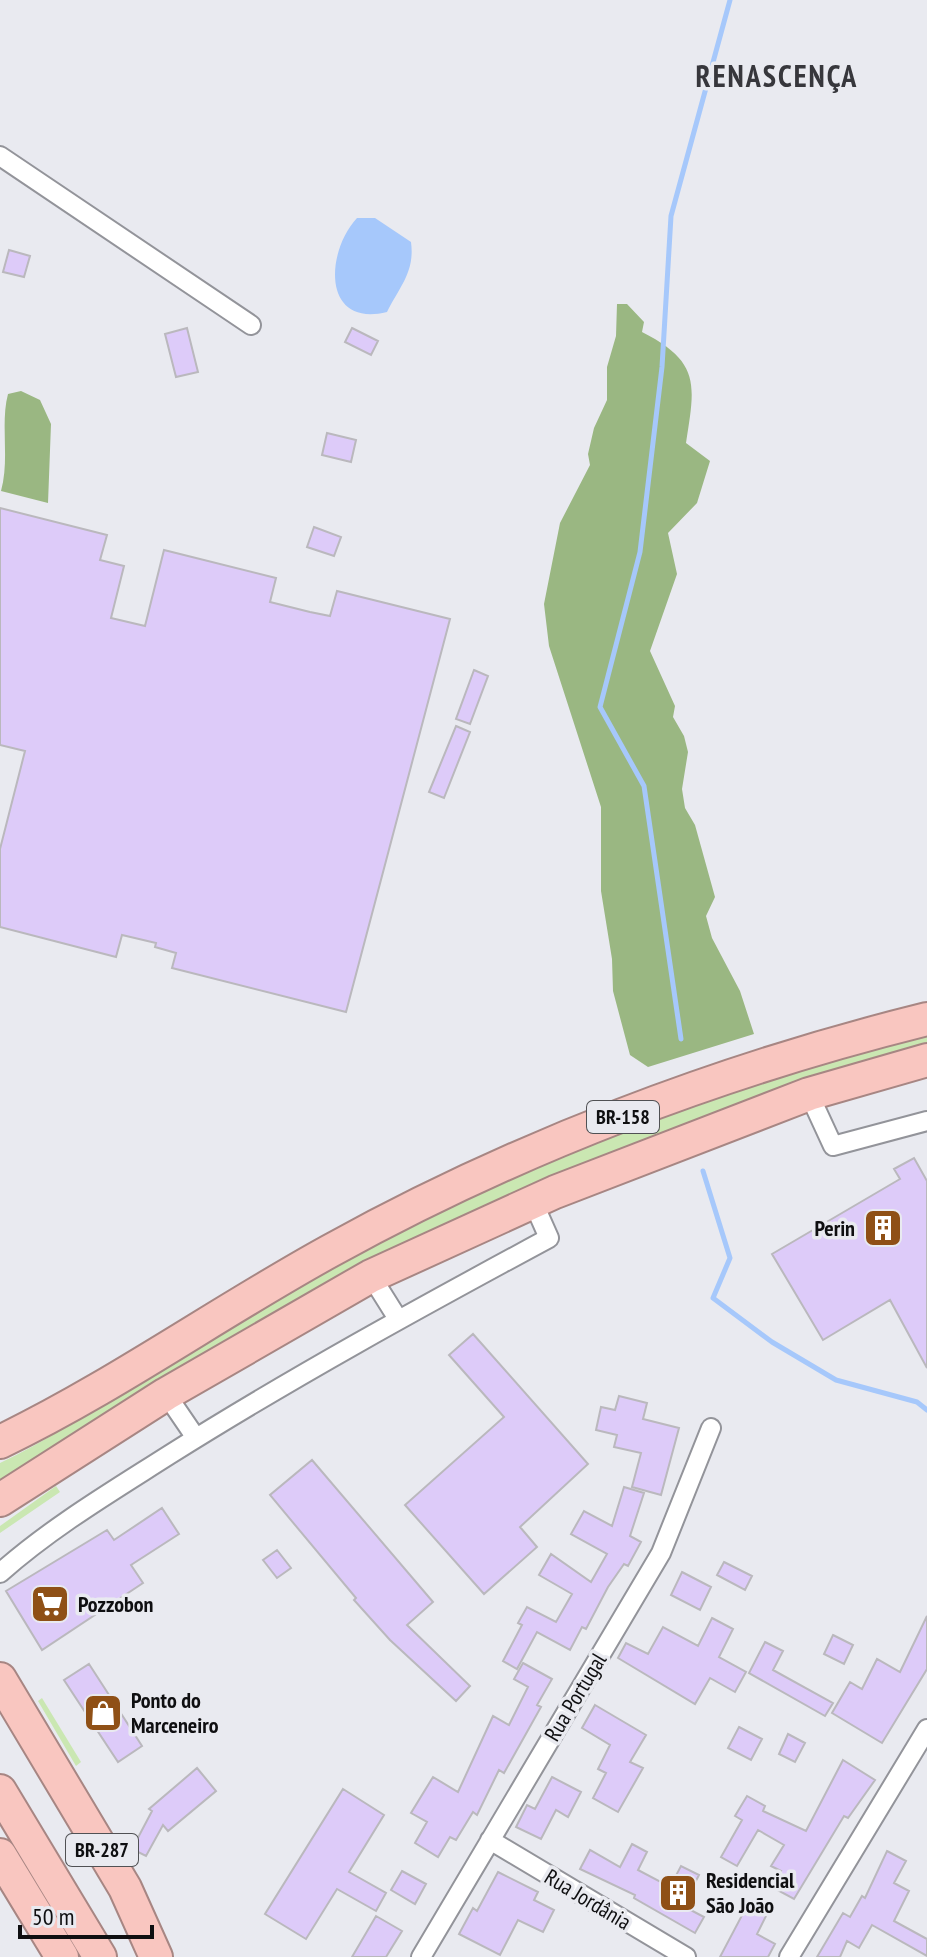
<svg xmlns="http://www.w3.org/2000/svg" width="927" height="1957" viewBox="0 0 927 1957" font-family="'PT Sans Narrow',sans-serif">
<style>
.green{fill:#cae7b2}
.forest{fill:#9ab782}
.water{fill:#a6c8fb}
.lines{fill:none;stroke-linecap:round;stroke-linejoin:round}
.stream{stroke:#a6c8fb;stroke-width:5}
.building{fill:#ddcbf9;stroke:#bab8bd;stroke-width:2}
.street-casing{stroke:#93949a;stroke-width:22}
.highway-casing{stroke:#a78683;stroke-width:36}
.street{stroke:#fff;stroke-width:18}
.highway{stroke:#f9c6c0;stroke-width:32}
.labels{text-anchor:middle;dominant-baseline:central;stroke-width:7;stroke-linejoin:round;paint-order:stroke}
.shield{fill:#e9eaf0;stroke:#505154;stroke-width:2}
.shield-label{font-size:20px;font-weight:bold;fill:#0f0f11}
.poi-label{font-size:22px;font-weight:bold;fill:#0f0f11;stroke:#e9eaf0;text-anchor:start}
.street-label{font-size:22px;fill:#0f0f11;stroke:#e9eaf0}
.district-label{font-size:30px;font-weight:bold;letter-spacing:2px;fill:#37373c;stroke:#e9eaf0}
</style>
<rect width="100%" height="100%" fill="#e9eaf0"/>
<path class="green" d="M927,1028V1053L633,1147L0,1485V1463C44,1443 84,1414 125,1389C209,1338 293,1285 381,1239C555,1148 740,1085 927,1028Z
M56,1486L60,1492L0,1533V1526Z
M42,1698L81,1762L76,1766L38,1701Z"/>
<path class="forest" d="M617,304H627L644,322L642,332C701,362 695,385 686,443L710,461L697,503L668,533L677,574L650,651L675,706L673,717L684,736L688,752L682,789L685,808L695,825L715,897L706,916L712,938L740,991L754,1034L648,1067L630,1055L613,991L612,959L601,891V807L549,646L544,604L560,523L590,465L588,454L594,428L607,400V367L616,336Z
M21,391L40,400L51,424L48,503L1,491C10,459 0,424 8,394Z"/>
<path class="water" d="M357,218H375L411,242C415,272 400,286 387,312C321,328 326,251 357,218Z"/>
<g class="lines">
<path class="stream" d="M681,1039L644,786L600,707L640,552L662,367L671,216L730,0
M703,1171L730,1258L713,1298L772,1342L836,1380L917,1402L927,1410"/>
</g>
<path class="building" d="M9,250L30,256L24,277L3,272Z
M187,328L198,372L176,377L165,334Z
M352,328L378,341L371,355L345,342Z
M327,433L356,440L351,462L322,455Z
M0,508L107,535L100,560L124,566L111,618L145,626L164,550L276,578L270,602L310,612L330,616L337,591L450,619L346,1012L172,968L176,953L155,947L156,943L122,935L116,957L0,927V849L25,751L0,745Z
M314,527L341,537L334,556L307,547Z
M474,670L488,676L470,724L456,719Z
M456,726L470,732L444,798L429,792Z
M914,1158L927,1181V1368L890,1300L823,1340L772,1254L900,1179L894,1169Z
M473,1334L588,1464L520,1527L537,1547L484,1594L405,1505L504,1417L449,1355Z
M619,1396L647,1403L643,1419L679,1428L661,1495L632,1487L641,1453L614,1447L617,1435L596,1430L601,1407L615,1410Z
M312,1460L433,1602L407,1625L470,1686L456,1701L390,1640L354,1600L356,1598L270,1495Z
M624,1487L644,1493L630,1536L641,1542L628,1566L624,1564L608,1587L586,1629L582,1627L570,1650L537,1632L517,1669L503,1661L522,1625L518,1623L527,1607L556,1622L572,1594L539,1575L551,1554L591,1582L607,1554L571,1534L584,1511L612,1526Z
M162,1508L179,1534L131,1565L143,1583L42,1650L6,1591L107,1530L114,1540Z
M277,1550L291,1568L277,1578L263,1560Z
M724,1562L752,1576L745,1590L717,1575Z
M682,1572L711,1587L700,1610L671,1595Z
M927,1616V1669L882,1743L832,1713L850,1682L862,1689L877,1659L900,1672Z
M712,1618L733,1629L719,1657L746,1672L735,1692L710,1678L695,1704L618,1658L626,1643L648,1654L663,1627L698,1646Z
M833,1635L853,1645L844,1664L824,1654Z
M765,1642L783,1651L773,1670L833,1703L825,1716L749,1673Z
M523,1663L552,1679L537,1705L541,1707L504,1773L499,1770L477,1815L473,1812L456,1840L450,1837L438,1857L415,1843L427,1822L411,1813L433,1777L458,1792L493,1716L509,1725L528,1687L514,1679Z
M89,1664L142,1746L118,1762L64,1680Z
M595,1705L646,1735L630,1762L643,1768L618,1812L593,1798L606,1773L598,1769L610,1745L582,1728Z
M739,1727L762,1739L751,1760L728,1748Z
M788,1734L805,1743L795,1762L779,1754Z
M843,1760L875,1780L848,1818L844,1816L794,1899L772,1887L781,1871L771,1866L784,1845L758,1830L737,1866L721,1857L742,1820L735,1816L747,1796L765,1806L763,1811L806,1831Z
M197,1768L216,1791L168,1831L163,1825L146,1856L132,1849L152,1811L149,1809Z
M552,1777L581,1792L568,1817L556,1810L541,1839L516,1827L527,1805L535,1809Z
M343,1789L384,1815L349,1872L386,1893L376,1911L337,1889L306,1939L265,1914Z
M632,1844L647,1852L638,1870L670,1887L681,1866L699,1875L683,1906L704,1917L695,1933L634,1898L635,1895L580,1869L590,1850L620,1867Z
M887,1851L906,1861L894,1883L909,1891L894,1921L927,1939V1956L872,1925L859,1948L847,1941L840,1957H817L843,1913L850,1917L862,1896L865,1898Z
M402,1871L426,1884L415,1904L391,1890Z
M498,1872L538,1892L534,1900L554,1910L543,1932L518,1920L500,1955L459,1934L473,1908L477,1911Z
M749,1902L768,1912L757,1934L775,1944L768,1957H720Z
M376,1916L402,1931L386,1957H352Z"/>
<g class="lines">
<defs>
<path id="street" d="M0,156L251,325
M809,1094L833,1146L927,1121
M371,1276L398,1319
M166,1394L196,1438
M0,1573C52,1527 111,1492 169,1455C293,1377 421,1307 549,1238L533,1202
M490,1840L686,1957
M421,1957L661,1553L711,1428
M789,1957L927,1729"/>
<path id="highway" d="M0,1442C114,1387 219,1312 330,1251C516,1148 721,1070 927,1019
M0,1500L166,1394L371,1276L555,1192L809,1094L927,1060
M0,1679L125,1888L156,1957
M0,1791L100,1957
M0,1855L62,1957"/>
</defs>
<use href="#street" class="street-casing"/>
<use href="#highway" class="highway-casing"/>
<use href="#street" class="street"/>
<use href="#highway" class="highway"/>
</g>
<defs>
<symbol id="building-square" viewBox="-11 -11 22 22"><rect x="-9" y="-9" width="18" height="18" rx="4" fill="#8f5016" stroke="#e9eaf0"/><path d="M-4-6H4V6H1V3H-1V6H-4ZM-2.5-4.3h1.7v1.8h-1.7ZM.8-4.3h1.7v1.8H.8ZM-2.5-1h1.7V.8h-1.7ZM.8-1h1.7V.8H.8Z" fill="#fff"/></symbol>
<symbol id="supermarket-square" viewBox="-11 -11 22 22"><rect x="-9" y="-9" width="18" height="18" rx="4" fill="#8f5016" stroke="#e9eaf0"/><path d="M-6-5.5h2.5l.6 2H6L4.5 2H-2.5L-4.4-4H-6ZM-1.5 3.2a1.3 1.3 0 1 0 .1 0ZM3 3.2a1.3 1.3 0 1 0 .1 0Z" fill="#fff"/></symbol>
<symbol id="shop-square" viewBox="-11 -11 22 22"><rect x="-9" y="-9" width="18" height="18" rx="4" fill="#8f5016" stroke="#e9eaf0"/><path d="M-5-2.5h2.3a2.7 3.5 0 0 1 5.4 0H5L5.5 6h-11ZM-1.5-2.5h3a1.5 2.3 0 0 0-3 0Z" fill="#fff"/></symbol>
</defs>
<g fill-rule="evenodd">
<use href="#building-square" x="861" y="1206" width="44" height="44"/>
<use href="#supermarket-square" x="28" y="1582" width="44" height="44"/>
<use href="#shop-square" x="81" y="1691" width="44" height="44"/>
<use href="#building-square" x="656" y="1871" width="44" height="44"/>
</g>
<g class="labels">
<g class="shield">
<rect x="587" y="1101" width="72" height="32" rx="6"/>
<rect x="66" y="1834" width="72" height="32" rx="6"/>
</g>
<g class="shield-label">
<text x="623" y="1117">BR-158</text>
<text x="102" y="1850">BR-287</text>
</g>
<g class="poi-label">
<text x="855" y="1228" text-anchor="end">Perin</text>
<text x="78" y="1604">Pozzobon</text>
<text x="131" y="1700">Ponto do<tspan x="131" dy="25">Marceneiro</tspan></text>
<text x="706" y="1880">Residencial<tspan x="706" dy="25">São João</tspan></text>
</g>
<g class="street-label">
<text transform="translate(575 1697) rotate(-59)">Rua Portugal</text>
<text transform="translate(588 1899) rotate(31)">Rua Jordânia</text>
</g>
<g class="district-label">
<text x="777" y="75">RENASCENÇA</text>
</g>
</g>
<path d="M20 1925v12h132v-12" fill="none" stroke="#0f0f11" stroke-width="4"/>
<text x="32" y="1925" font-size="24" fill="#0f0f11" stroke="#e9eaf0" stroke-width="6" paint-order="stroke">50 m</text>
</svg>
